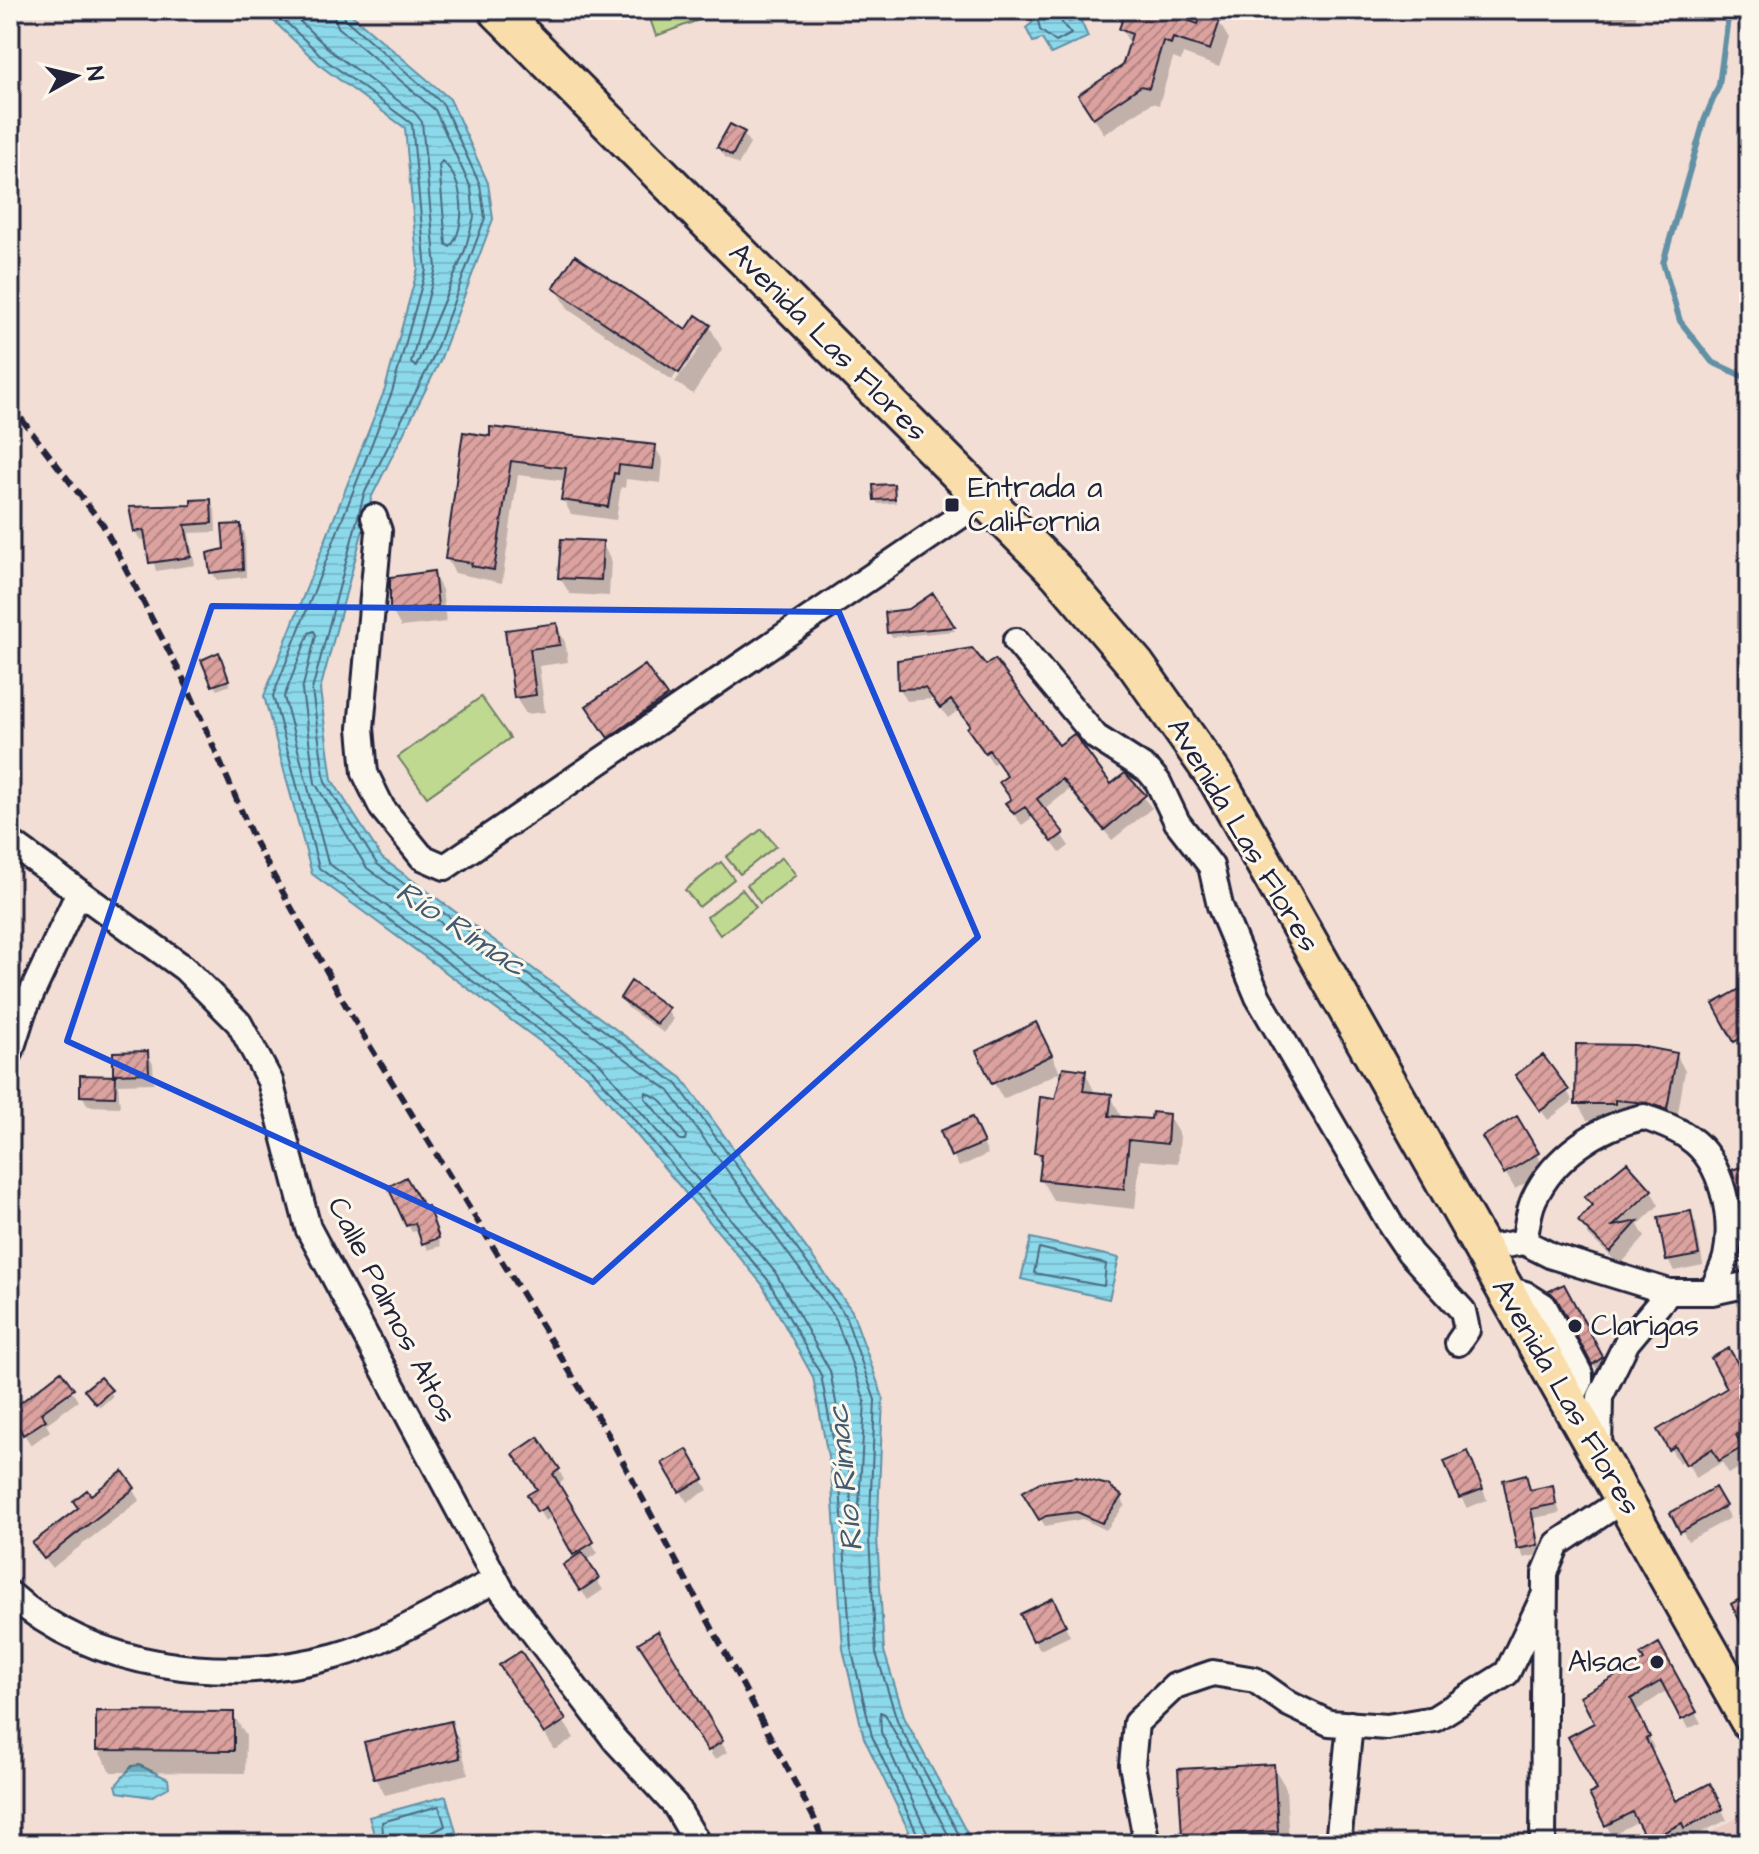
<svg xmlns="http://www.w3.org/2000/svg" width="1759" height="1854" viewBox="0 0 1759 1854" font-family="'Architects Daughter',sans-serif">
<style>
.built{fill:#ebccc5}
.pitch{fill:#bfd990;stroke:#707e66;stroke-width:2}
.water{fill:url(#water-rules);stroke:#6290a5;stroke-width:2}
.shadow{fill:#0003;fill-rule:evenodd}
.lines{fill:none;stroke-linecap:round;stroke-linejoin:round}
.shore{stroke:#4c6b81;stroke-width:2}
.stream{stroke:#6290a5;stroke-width:6}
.building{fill:url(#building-hatch);stroke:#22223b;stroke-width:2}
.minor-casing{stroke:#22223b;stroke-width:30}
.highway-casing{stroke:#22223b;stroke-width:42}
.minor{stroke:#fbf7ec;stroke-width:24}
.highway{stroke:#f9deab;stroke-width:36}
.rail{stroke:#22223b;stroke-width:6;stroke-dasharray:12 6;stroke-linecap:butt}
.marked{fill:none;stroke:#1d4ed8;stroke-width:6;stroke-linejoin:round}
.poi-dot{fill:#22223b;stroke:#fbf7ec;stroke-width:3}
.labels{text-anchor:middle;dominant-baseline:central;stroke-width:6;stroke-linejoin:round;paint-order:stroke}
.street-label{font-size:30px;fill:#22223b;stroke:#fbf7ec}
.poi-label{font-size:30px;fill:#22223b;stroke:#fbf7ec;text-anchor:start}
.water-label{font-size:32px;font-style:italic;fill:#425970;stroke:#fbf7ec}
</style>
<defs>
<pattern id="water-rules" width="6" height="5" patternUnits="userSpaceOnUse" patternTransform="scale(2)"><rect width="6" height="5" fill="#8cd9eb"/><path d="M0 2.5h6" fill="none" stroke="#78baca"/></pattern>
<pattern id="building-hatch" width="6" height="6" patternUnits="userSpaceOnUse" patternTransform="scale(2)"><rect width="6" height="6" fill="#dca29f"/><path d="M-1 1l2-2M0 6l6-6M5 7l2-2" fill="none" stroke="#b28483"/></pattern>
</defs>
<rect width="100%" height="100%" fill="#f2ded5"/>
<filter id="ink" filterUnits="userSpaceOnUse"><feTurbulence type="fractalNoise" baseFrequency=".0125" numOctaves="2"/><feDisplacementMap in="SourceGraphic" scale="16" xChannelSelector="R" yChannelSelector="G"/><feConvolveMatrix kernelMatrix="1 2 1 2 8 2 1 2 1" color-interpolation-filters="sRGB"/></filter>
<g filter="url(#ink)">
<path class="built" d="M1738,1817L1749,1836V1844H1692Z"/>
<path class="pitch" d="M647,10H725L656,36Z
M481,697L510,738L427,797L398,757Z
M762,829L776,846L740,874L726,857Z
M782,857L796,875L760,903L747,885Z
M721,862L734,879L699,907L685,890Z
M742,889L756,907L720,935L707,917Z"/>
<path class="water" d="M262,10H346L450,99L488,183L493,219L439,363L372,496L320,690L332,780L382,858L682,1078L852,1311L883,1398L877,1538L884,1651L905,1719L973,1844H915L864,1738L843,1649L831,1472L813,1377L762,1284L587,1076L312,874L264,696L385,389L418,268L405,128L322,67Z
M1027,10H1067L1069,22L1080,19L1088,37L1051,54L1042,39L1033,42L1026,28L1033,22Z
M1031,1238L1119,1258L1109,1299L1021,1279Z
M139,1765L168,1779L169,1787L151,1797L118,1792L116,1785L132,1766Z
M446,1796L456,1832L425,1844H377L369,1817Z"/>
<path class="shadow" d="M1128,10H1175L1173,17L1199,26L1218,21L1229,39L1219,67L1183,54L1181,61L1173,58L1159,105L1152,103L1104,134L1091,113L1124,67L1131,45L1121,29Z
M1603,10H1636V21L1610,22Z
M744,134L750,144L738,165L725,157L719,147Z
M10,140L24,160L10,170Z
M556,288L686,333L710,327L722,349L693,394L569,310ZM694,346H701L675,382L672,380Z
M491,438L655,447L663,461L661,483L626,479L625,488L621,487L616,520L571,514L563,499L566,481L518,475L502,583L455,573L447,559Z
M893,486L896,503L878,504L876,500Z
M210,501L215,510L216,532L189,533L195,565L156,571L148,539L140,540L135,531Z
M240,526L245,534L246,577L217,580L212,572Z
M602,543L611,560L609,596L570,594L560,578Z
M433,573L442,590L446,622L401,627L392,611V578Z
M932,596L955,631L892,637L889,633L910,611Z
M556,625L565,642L568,662L539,666L545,712L526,714L516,698L507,632Z
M221,659L230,685L217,690L204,661Z
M899,662L1059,748L1111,787L1125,776L1152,808L1112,840L1070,789L1044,810L1069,846L1060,853L1033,817L1022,825L1015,816L1008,804L1013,800L1009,777L997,761L993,764L959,710L948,718L934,699L907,701L900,689Z
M644,668L675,714L619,753L598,723Z
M1749,986V1055L1745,1057L1716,1005Z
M622,998L667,1009L673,1020L664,1033L628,1008Z
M1045,1041L1060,1072L1003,1099L994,1083Z
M147,1053L153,1064L154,1083L118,1084L120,1107L88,1106L82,1095V1077L118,1078L115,1073Z
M1676,1054L1685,1071L1676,1125L1587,1120L1577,1103Z
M1085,1072L1096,1095L1111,1096L1122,1119L1153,1122L1168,1116L1180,1136L1178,1163L1140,1160L1135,1209L1053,1200L1041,1179L1043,1164L1036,1153L1057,1101Z
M1524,1086L1567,1091L1573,1101L1548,1120Z
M1516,1119L1546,1171L1515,1189L1485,1138Z
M977,1130L988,1154L959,1167L942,1132Z
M1651,1191L1659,1205L1638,1225L1645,1237L1620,1265L1589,1236L1580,1221L1592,1208L1586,1198Z
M423,1209L431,1215L441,1246L428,1250L420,1230L412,1232L408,1225Z
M1690,1214L1696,1224L1703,1265L1674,1271L1668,1260Z
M1563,1286L1604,1363L1596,1368L1562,1303L1552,1292Z
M61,1374L78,1401L46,1424L50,1431L31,1445L10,1413Z
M1749,1386V1462L1729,1474L1722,1462L1696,1478L1685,1459L1679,1463L1660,1430Z
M110,1391L113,1396L100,1407L90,1395Z
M686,1451L708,1490L687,1502L665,1464Z
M522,1464L559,1470L564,1480L558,1485L598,1553L585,1561L603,1590L588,1600L571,1576L577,1558L554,1516L545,1521L530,1495L539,1490Z
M1473,1464L1487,1500L1467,1508L1461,1497Z
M123,1474L140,1500L52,1568L41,1554L91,1498Z
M1525,1477L1532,1491L1552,1487L1560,1513L1534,1518L1542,1554L1524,1558L1519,1548Z
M1714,1490L1730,1518L1688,1541L1672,1513Z
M1025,1493L1121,1498L1125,1505L1106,1530L1083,1519L1045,1526Z
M1058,1611L1070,1636L1040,1650L1034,1640Z
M657,1634L727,1752L715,1760L647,1654Z
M1658,1645L1701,1723L1688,1729L1668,1690L1636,1711L1654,1748L1650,1750L1676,1803L1715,1796L1727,1820L1692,1837L1689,1832L1666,1844H1651L1639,1821L1612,1835L1606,1825L1600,1790L1596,1724Z
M521,1654L574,1738L555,1750L511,1682Z
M233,1714L246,1736L245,1773L111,1772L98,1750Z
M450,1723L459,1740L468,1774L385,1795L375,1778Z
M1273,1766L1286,1788L1289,1844H1189L1184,1835Z
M1113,1834L1119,1844H1058Z"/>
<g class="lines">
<path class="shore" d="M273,10L327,61L412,124L426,270L392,392L273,696L319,868L592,1069L768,1280L821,1375L839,1471L851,1648L872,1736L922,1844
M288,10L333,53L415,113L422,122L436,268L411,363L416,367L465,250L474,217L471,188L435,110L338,27L332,10
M342,10L345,19L443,104L480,185L485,218L432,360L364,494L312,690L325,782L377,864L677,1084L845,1315L875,1400L869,1538L876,1653L898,1723L964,1844
M1036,10L1040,30L1056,42L1071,34L1062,23L1060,10
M442,161C464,179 468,226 450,247L446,244L439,165Z
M314,631L316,635L302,690L315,783L367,868L669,1091L836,1319L865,1401L858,1522L852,1519L849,1470L830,1371L775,1272L599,1062L328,863L284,697L309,633Z
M646,1092L661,1100L686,1135L685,1140H680L645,1098Z
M1039,1248L1106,1264L1104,1286L1034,1273Z
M384,1844L382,1822L439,1806L445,1826L429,1834L426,1844
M932,1844L881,1732L880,1712L885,1714L953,1844"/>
<path class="stream" d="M1729,10L1719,85L1704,121L1663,263L1680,321L1712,362L1749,379"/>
</g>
<path class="building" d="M1126,10H1159L1198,24L1202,13L1220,20L1210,50L1173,38L1171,44L1163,41L1149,88L1141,86L1093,118L1078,95L1122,66L1132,34L1119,29Z
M730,124L745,132L732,156L717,147Z
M575,255L686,330L696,315L711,325L679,373L553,288Z
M490,427L656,445L653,469L619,465L618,474L614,473L608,507L561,500L566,468L511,461L494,570L471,566L472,563L445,559L463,432L490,436Z
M894,484L895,499L874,500L873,485Z
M211,499L212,523L185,525L191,557L149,563L144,530L134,532L129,507L191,505V500Z
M241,524L243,569L210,573L207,553L224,549L222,525Z
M561,539L603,541L601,580L558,578Z
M434,571L438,606L390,611V577Z
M933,593L955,627L887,633L885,612L909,609Z
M557,623L560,645L530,649L536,695L514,698L505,630Z
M972,648L986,665L995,659L1059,745L1074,734L1111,784L1125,773L1146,795L1104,830L1062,779L1037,799L1064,833L1052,842L1025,807L1014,814L1005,803L1011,799L999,782L1007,776L989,750L985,753L967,728L970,725L951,700L940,708L925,688L898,689L897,660Z
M219,652L229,680L212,686L201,660Z
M645,665L667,696L608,738L586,706Z
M631,981L669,1008L657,1024L620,998Z
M1749,984V1033L1734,1042L1713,1004Z
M1036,1022L1052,1055L992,1084L976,1051Z
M1576,1044L1635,1045L1677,1053L1667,1109L1648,1103L1615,1100V1104H1575Z
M148,1051L149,1073L113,1074V1052Z
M1543,1055L1569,1090L1540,1111L1515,1075Z
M1063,1067L1086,1070L1083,1091L1112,1094L1109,1116L1151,1119L1152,1112L1169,1114L1167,1144L1129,1140L1124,1189L1039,1180L1042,1154L1034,1153L1040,1097L1055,1099Z
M80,1075L116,1076L115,1097L80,1096Z
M1517,1116L1539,1153L1504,1174L1482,1137Z
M972,1117L984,1143L951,1157L940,1131Z
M1627,1162L1652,1190L1613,1226L1638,1221L1610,1252L1578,1221L1592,1205L1584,1197Z
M1749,1164V1223L1746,1224L1732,1170Z
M406,1177L424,1207L428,1206L439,1238L422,1244L415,1223L406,1226L388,1187Z
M1691,1211L1699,1255L1666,1261L1658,1217Z
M1564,1284L1603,1357L1592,1365L1557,1299L1549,1291Z
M1729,1348L1749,1383V1427L1736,1435L1743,1447L1719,1461L1712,1449L1686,1465L1675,1446L1669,1450L1657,1430L1727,1388L1711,1358Z
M61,1371L74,1389L41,1413L46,1420L23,1435L10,1411Z
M100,1377L112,1390L96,1404L84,1390Z
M538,1437L560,1469L553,1474L594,1542L573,1555L546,1507L537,1512L527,1495L537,1489L513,1454Z
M687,1449L704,1479L679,1492L662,1463Z
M1468,1451L1483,1489L1459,1498L1444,1461Z
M123,1471L135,1488L44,1559L32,1543L78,1508L73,1501L87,1490L91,1495Z
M1526,1474L1530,1490L1553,1485L1556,1504L1531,1509L1538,1545L1517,1549L1503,1480Z
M1076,1477L1108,1485L1122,1496L1102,1523L1077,1512L1046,1516L1039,1520L1022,1492L1040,1482Z
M1715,1487L1726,1506L1680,1532L1670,1513Z
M582,1552L599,1578L580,1591L563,1565Z
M1749,1594V1638L1731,1604Z
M1053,1598L1066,1625L1033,1641L1020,1614Z
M658,1631L723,1741L708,1751L638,1643Z
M1659,1643L1697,1712L1681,1720L1661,1681L1631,1699L1650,1737L1646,1739L1676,1801L1710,1783L1723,1809L1684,1828L1682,1823L1647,1841L1632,1812L1605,1826L1589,1794L1597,1790L1568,1737L1594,1723L1580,1696L1644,1660L1640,1654Z
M521,1651L566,1720L544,1734L499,1665Z
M96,1711L234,1712V1751L96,1750Z
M451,1721L460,1758L374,1779L364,1742Z
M1274,1764L1278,1831L1182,1836L1178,1769Z"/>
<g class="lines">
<defs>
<path id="minor" d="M374,517L379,531L361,728L365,773L382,808L422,857L445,867L985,499
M1016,641L1096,737L1149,771L1158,782L1177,822L1211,866L1220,906L1258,997L1391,1225L1410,1253L1463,1311L1467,1330L1458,1343
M10,842L184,968L239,1023L270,1081L308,1228L502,1591L615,1740L675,1805L698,1844
M10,1053L23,1012L79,892
M1524,1242C1527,1228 1528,1212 1534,1199C1554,1156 1599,1126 1644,1117C1660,1123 1676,1128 1689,1138C1723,1161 1734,1219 1726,1257C1723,1269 1716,1281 1712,1292
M1482,1249L1524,1242L1552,1256L1669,1292
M1504,1288L1525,1294L1544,1306L1580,1374V1382L1570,1402
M1599,1451L1600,1397L1627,1342L1669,1292H1712L1749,1284
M10,1594C95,1670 228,1685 335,1656C390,1641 444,1606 496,1580
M1147,1844L1132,1765L1136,1723L1175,1686L1213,1673L1255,1680L1289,1704L1329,1723L1387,1727L1434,1719L1507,1673L1544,1596
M1338,1844L1350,1724
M1543,1844L1545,1573L1557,1544L1624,1499"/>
<path id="highway" d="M497,10L1058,573L1136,665L1218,781L1749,1721"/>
</defs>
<use href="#minor" class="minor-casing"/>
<use href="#highway" class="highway-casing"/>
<use href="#minor" class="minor"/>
<use href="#highway" class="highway"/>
<path class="rail" d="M10,404L103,525L188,688L255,842L351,1015L608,1434L815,1820L824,1844"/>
</g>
</g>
<path class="marked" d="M212,606L839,612L978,937L593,1282L67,1041Z"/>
<g class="poi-dot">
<rect x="944" y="497" width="16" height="16" rx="4"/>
<circle cx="1575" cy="1326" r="8"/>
<circle cx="1657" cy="1662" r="8"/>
</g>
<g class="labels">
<g class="street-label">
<text transform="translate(828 342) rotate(45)">Avenida Las Flores</text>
<text transform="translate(1243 835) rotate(59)">Avenida Las Flores</text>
<text transform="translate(392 1310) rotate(63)">Calle Palmos Altos</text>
<text transform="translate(1566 1397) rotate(60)">Avenida Las Flores</text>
</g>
<g class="poi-label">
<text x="968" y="488">Entrada a<tspan x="968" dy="34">California</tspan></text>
<text x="1591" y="1326">Clarigas</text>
<text x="1641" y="1662" text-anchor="end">Alsac</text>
</g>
<g class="water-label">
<text transform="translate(461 929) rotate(33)">Río Rímac</text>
<text transform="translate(845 1478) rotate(-96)">Río Rímac</text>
</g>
</g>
<rect width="1759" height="1854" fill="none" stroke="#fbf7ec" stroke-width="40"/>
<rect x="20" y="20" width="1719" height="1814" fill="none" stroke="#22223b" stroke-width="3" filter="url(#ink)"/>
<g transform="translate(76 76) rotate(82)" stroke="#fbf7ec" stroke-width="6" paint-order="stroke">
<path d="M0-6L14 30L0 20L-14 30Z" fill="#22223b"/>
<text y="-12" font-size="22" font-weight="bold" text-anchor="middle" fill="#22223b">N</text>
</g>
</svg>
